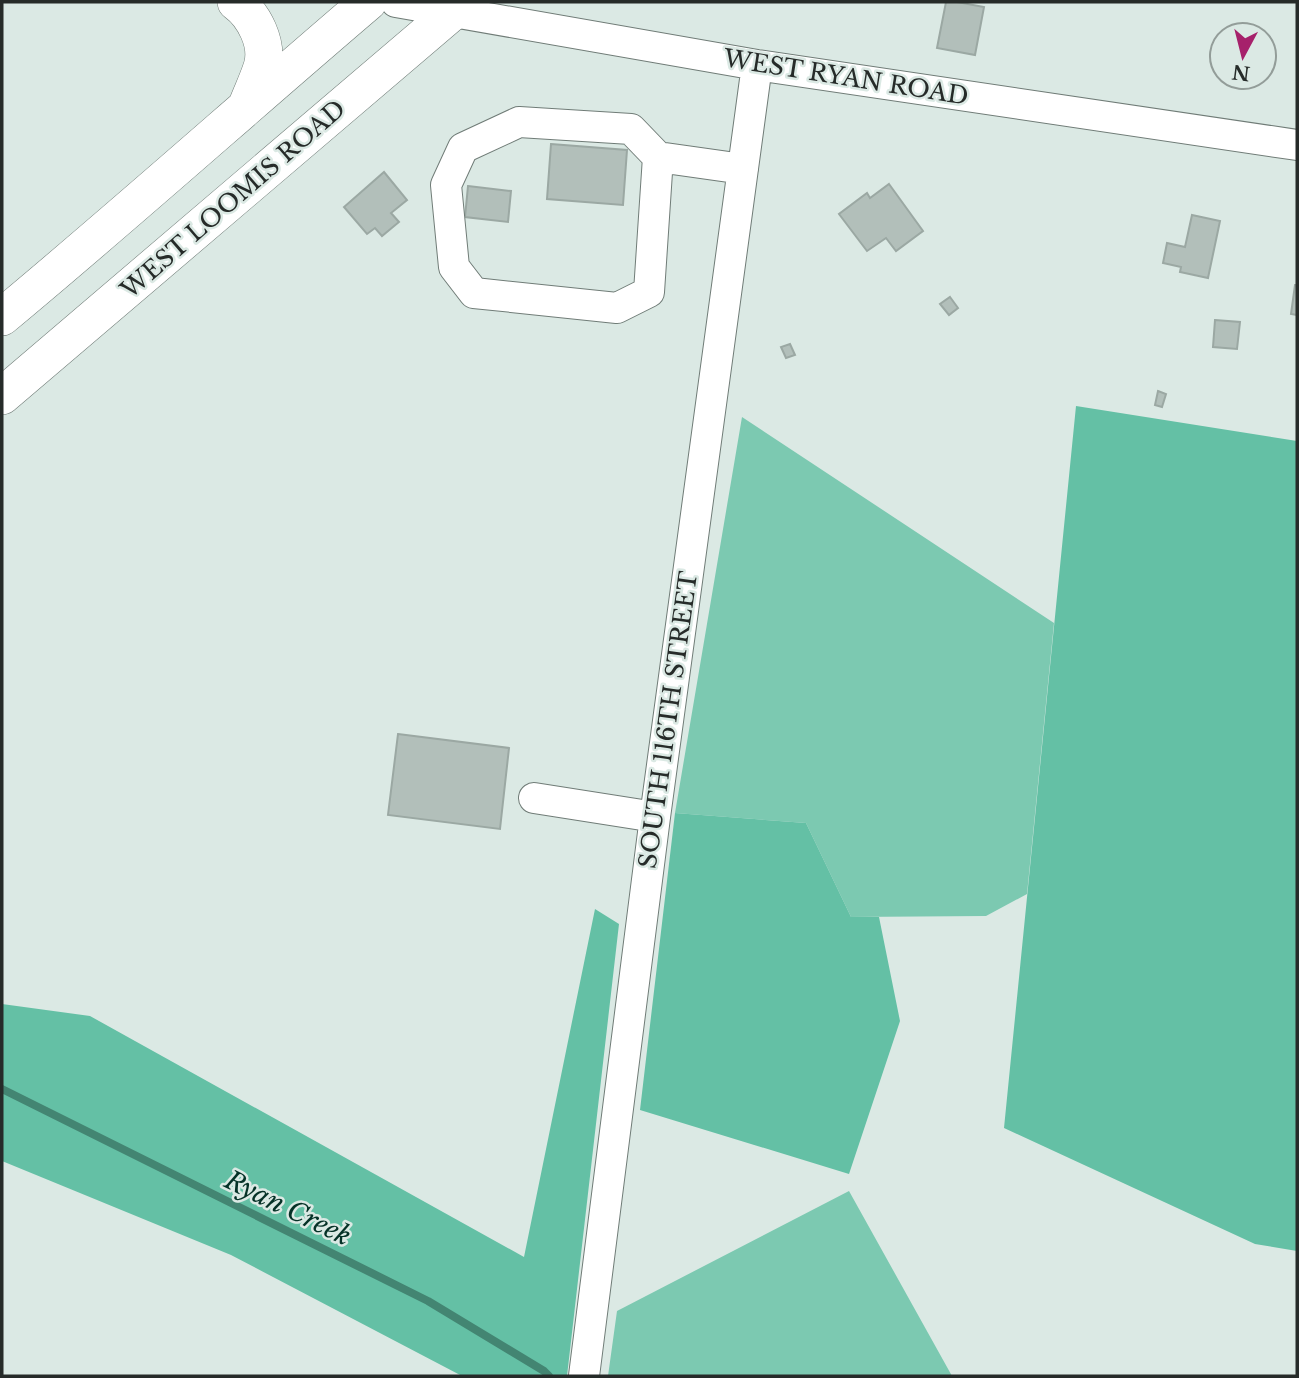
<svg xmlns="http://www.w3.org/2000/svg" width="1299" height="1378" viewBox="0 0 1299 1378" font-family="'Libre Baskerville',serif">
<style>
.green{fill:#7cc9b1}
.forest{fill:#64c0a5}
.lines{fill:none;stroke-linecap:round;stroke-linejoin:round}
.stream{stroke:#438572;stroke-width:8}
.building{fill:#b2bfba;stroke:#9ba8a3;stroke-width:2}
.minor-casing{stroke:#707c77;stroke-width:32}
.major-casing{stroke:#707c77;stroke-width:38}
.minor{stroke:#fff;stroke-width:30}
.major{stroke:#fff;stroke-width:37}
.labels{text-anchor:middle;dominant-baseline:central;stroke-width:5;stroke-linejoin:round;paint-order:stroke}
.street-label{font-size:24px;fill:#262b29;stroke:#dbe9e4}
.water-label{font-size:26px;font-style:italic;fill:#053227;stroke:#dbe9e4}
</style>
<rect width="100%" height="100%" fill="#dbe9e4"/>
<path class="green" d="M742,417L1054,623L1027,894L986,916L851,917L806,823L675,813Z
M849,1191L952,1376H608L617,1311Z"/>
<path class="forest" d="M1076,406L1297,441V1251L1255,1244L1004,1128Z
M675,813L806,823L851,917H879L900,1021L849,1174L640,1110Z
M595,909L619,924L567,1376H462L231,1255L2,1161V1004L90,1016L524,1257Z"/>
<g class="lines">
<path class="stream" d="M2,1089L428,1301L544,1371L549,1376"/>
</g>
<path class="building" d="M946,2H957L984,7L975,55L937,48Z
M551,144L627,150L623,205L547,199Z
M384,172L407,200L391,213L399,222L382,236L375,228L367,234L344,207Z
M889,184L923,231L896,251L886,238L867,251L839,214L867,193L870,198Z
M468,186L511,191L508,222L465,217Z
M1192,215L1220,221L1208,278L1180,272L1181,267L1163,263L1167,243L1185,247Z
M1295,285H1297V315L1291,314Z
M950,297L958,308L949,315L940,304Z
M1215,320L1240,322L1237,349L1213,347Z
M790,344L795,355L786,358L781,347Z
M1158,391L1166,394L1162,407L1155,405Z
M398,734L509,748L500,829L388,815Z"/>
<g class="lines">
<defs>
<path id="minor" d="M396,2L757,65L1297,145
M658,157L649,292L617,308L474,293L454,267L446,185L463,148L519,122L631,129L658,157L743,169
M534,798L655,817
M584,1376L655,817L757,65"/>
<path id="major" d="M236,2C254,15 269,44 262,67C258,80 252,92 247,105
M2,317C126,214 246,106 368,2
M2,396L464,2"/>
</defs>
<use href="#minor" class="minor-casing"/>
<use href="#major" class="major-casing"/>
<use href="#minor" class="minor"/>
<use href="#major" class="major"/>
</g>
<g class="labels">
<g class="street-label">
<text transform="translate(846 77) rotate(9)">WEST RYAN ROAD</text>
<text transform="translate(233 199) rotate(-41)">WEST LOOMIS ROAD</text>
<text transform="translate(668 720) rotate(-82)">SOUTH 116TH STREET</text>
</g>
<g class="water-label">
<text transform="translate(288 1208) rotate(26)">Ryan Creek</text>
</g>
</g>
<rect width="1299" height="1378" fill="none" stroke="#262b29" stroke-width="7"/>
<g transform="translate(1243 56) rotate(187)"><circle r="33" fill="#dbe9e4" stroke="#939d99" stroke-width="2"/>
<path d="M0-5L12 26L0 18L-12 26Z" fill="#a6216b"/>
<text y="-10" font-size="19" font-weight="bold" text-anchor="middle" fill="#262b29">N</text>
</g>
</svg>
